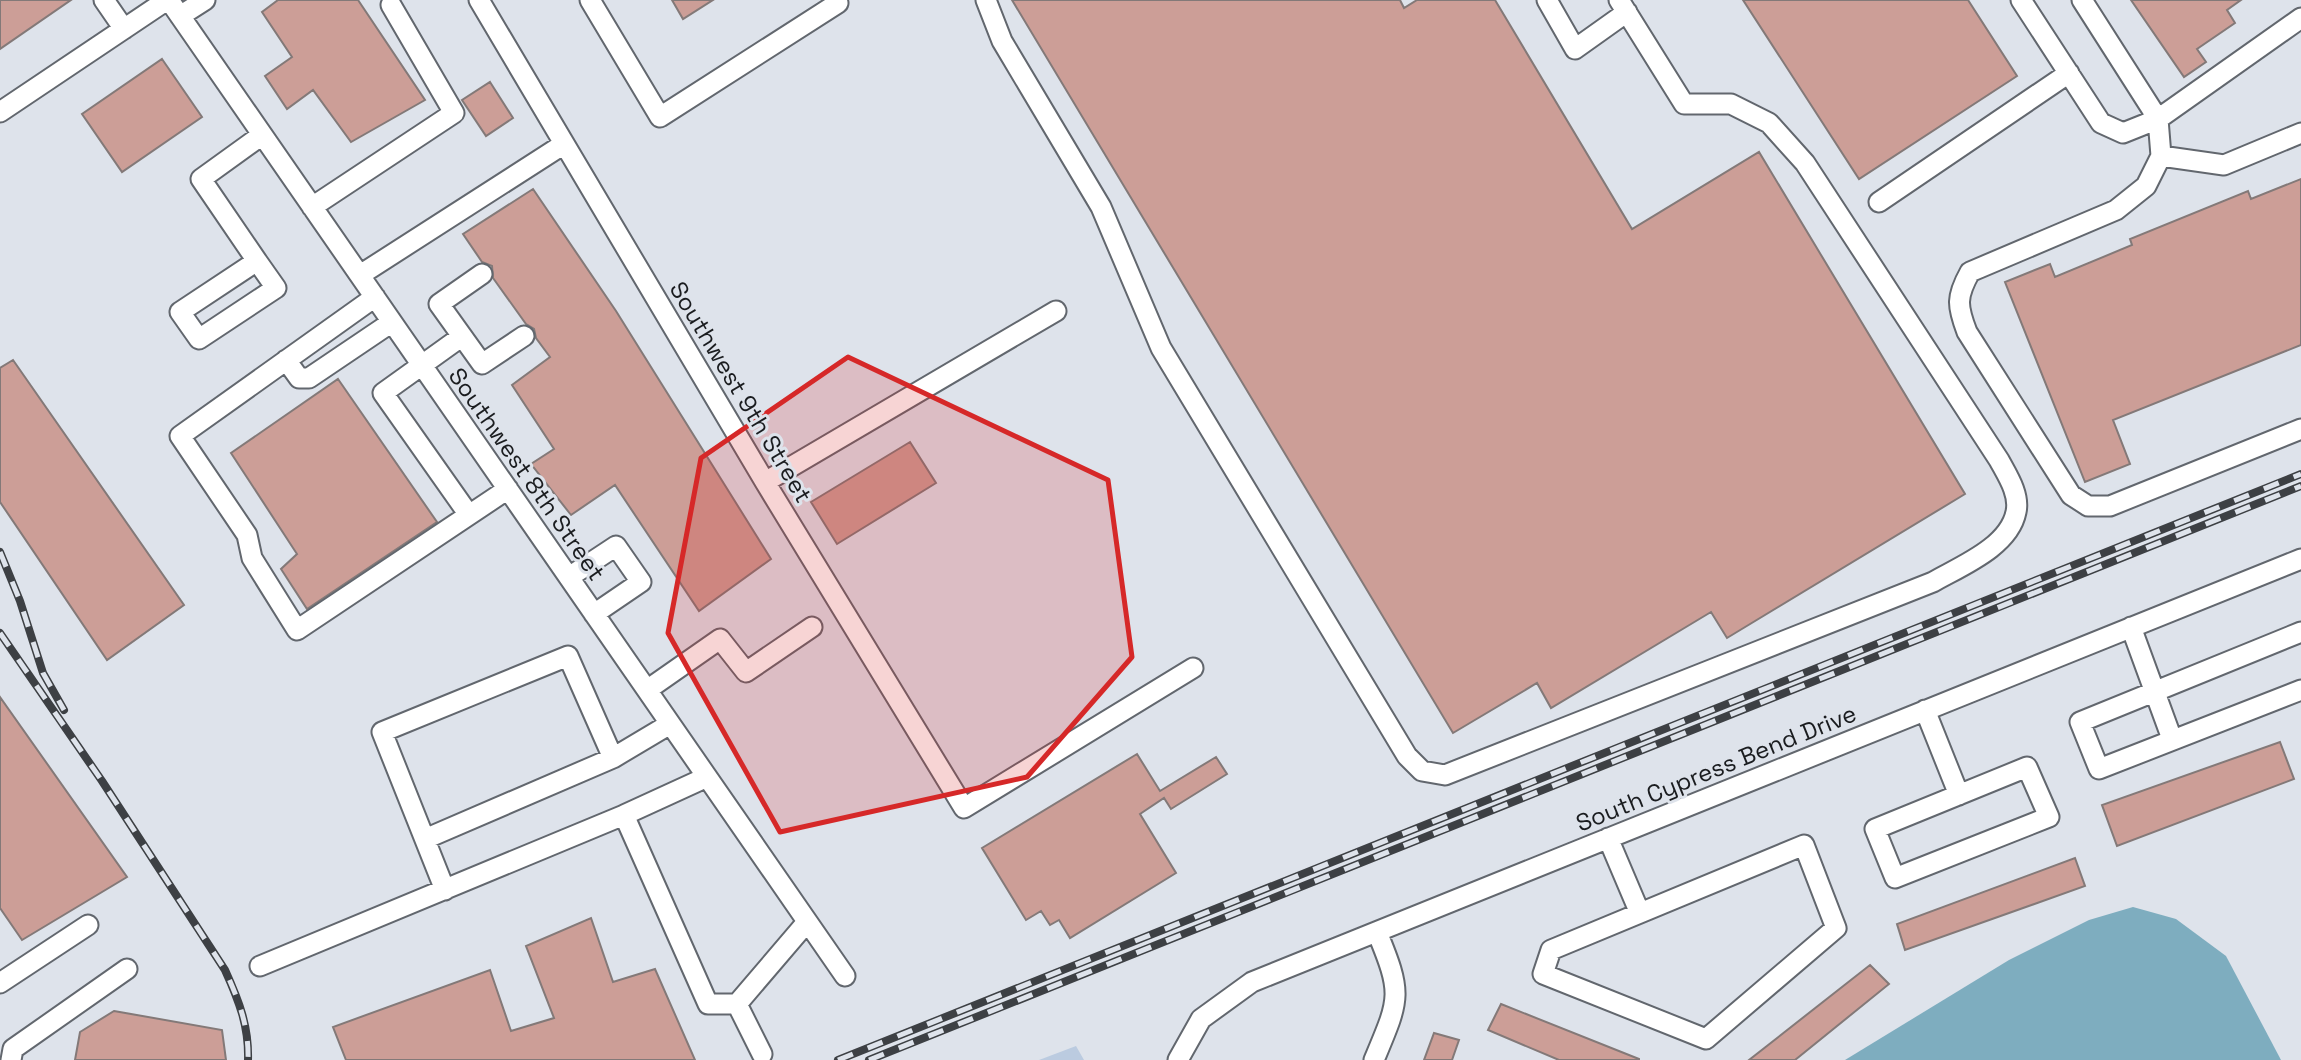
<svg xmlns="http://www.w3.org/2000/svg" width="2301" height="1060" viewBox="0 0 2301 1060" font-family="'Space Grotesk',sans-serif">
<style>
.garden{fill:#bbcbe0}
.water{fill:#7eadbf}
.building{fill:#cc9e97;stroke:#837978;stroke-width:2}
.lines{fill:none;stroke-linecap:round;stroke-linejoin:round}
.minor-casing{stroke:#62676e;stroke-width:23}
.minor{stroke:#fff;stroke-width:19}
.rail-casing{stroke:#3d4044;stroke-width:8}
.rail{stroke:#dee3eb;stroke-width:5;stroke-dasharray:16;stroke-linecap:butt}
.marked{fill:#d62828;fill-opacity:0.2;stroke:#d62828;stroke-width:5;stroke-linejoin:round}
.labels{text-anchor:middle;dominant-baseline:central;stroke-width:6;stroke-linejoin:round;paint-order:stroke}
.street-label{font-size:24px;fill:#1a1c1f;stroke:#dee3eb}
</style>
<rect width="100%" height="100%" fill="#dee3eb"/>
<path class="garden" d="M1076,1046L1084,1060H1039Z"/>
<path class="water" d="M2133,907L2176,919L2226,956L2281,1060H1845L2009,960L2089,920Z"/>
<path class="building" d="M0,0H71L0,49Z
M278,0H358L425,100L351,142L313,90L287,109L265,76L292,57L262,12Z
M672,0H713L683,19Z
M1012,0H1400L1404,8L1417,0H1495L1632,229L1759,152L1965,494L1727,638L1711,612L1551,708L1537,683L1453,733Z
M1743,0H1968L2017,76L1859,179Z
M2131,0H2241L2227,10L2235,23L2197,49L2206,62L2184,77Z
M162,59L202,117L122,172L82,114Z
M490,82L513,118L486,136L462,100Z
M2301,179V345L2113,420L2130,464L2085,482L2005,282L2050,264L2055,277L2132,245L2130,239L2248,191L2251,199Z
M533,189L616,311L771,559L699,611L615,485L571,515L531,464L554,449L512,385L550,357L536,338L534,329L526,324L493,278L492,266L482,262L463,234Z
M13,360L184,605L107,660L0,502V368Z
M338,379L437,522L307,609L281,569L297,554L231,453Z
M910,442L936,483L837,544L811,502Z
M0,697L127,877L22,940L0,908Z
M2280,742L2294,779L2117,846L2102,805Z
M1137,754L1160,791L1216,757L1227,774L1171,809L1164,798L1140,814L1176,873L1070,938L1059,920L1050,925L1041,911L1026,920L982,848Z
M2075,858L2085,886L1905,950L1897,924Z
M591,918L613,982L655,969L695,1060H346L333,1027L490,970L511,1031L554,1018L526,946Z
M1870,965L1889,984L1795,1060H1749Z
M1501,1004L1639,1059V1060H1559L1488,1030Z
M114,1011L222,1030L226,1060H75L80,1032Z
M1434,1033L1459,1040L1452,1060H1424Z"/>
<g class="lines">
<defs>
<path id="minor" d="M104,0L124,29
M169,0L845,976
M479,0L765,482L964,808L1193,668
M590,0L660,117L838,3L836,0
M986,0L1002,41L1101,207L1161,348L1407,756L1422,771L1445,775L1933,582C1961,566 2009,547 2016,512C2020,494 2007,475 1999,460L1805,163L1769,123L1731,104H1684L1619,0
M1547,0L1575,49L1627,12
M2021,0L2101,123L2123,133L2158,119L2301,18
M2082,0L2158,119L2161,156L2146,186L2116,210L1970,272C1956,297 1957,306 1967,332L2071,495L2088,506H2110L2301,429
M180,16L205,0
M0,112L167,0
M2161,156L2224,165L2301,133
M1879,202L2069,73
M312,207L454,113L391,5
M257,261L276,288L199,339L180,312L257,261L201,179L262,135
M482,274L439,304L482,364L524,336
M360,275L564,144
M375,297L180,436L247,535L252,558L297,630L508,489
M461,337L383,393L469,515
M286,360L299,378H309L392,322
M765,482L1056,311
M569,577L616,546L641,582L594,614
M2131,627L2172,739
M2301,632L2080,722L2099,769L2301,690
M647,690L720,639L746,672L812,627
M1925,710L1959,795
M2027,767L2049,817L1895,878L1875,829Z
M624,815L708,1004H737
M1608,838L1639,911
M425,839L613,758L670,724
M1804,845L1836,928L1706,1039L1543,974L1551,950Z
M445,890L382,732L568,656L613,758
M260,966L624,815L707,777
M0,983L88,925
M762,1054L737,1004L807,922
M11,1060L13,1049L127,969
M1178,1060L1201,1019L1252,982L2301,559
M1374,1060C1400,998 1403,995 1377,932"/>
</defs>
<use href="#minor" class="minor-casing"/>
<use href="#minor" class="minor"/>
<defs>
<path id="rail" d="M0,552L20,601L43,673L64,710
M0,633L102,781L225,970C239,1001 249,1026 248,1060
M838,1060L2301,474
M869,1060L2301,486"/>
</defs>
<use href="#rail" class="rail-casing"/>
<use href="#rail" class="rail"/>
</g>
<path class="marked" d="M848,357L1108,480L1132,657L1027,777L780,832L668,633L701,458Z"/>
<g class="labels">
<g class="street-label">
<text transform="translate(741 392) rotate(59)">Southwest 9th Street</text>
<text transform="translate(527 474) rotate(55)">Southwest 8th Street</text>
<text transform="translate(1716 768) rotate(-22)">South Cypress Bend Drive</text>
</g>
</g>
</svg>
